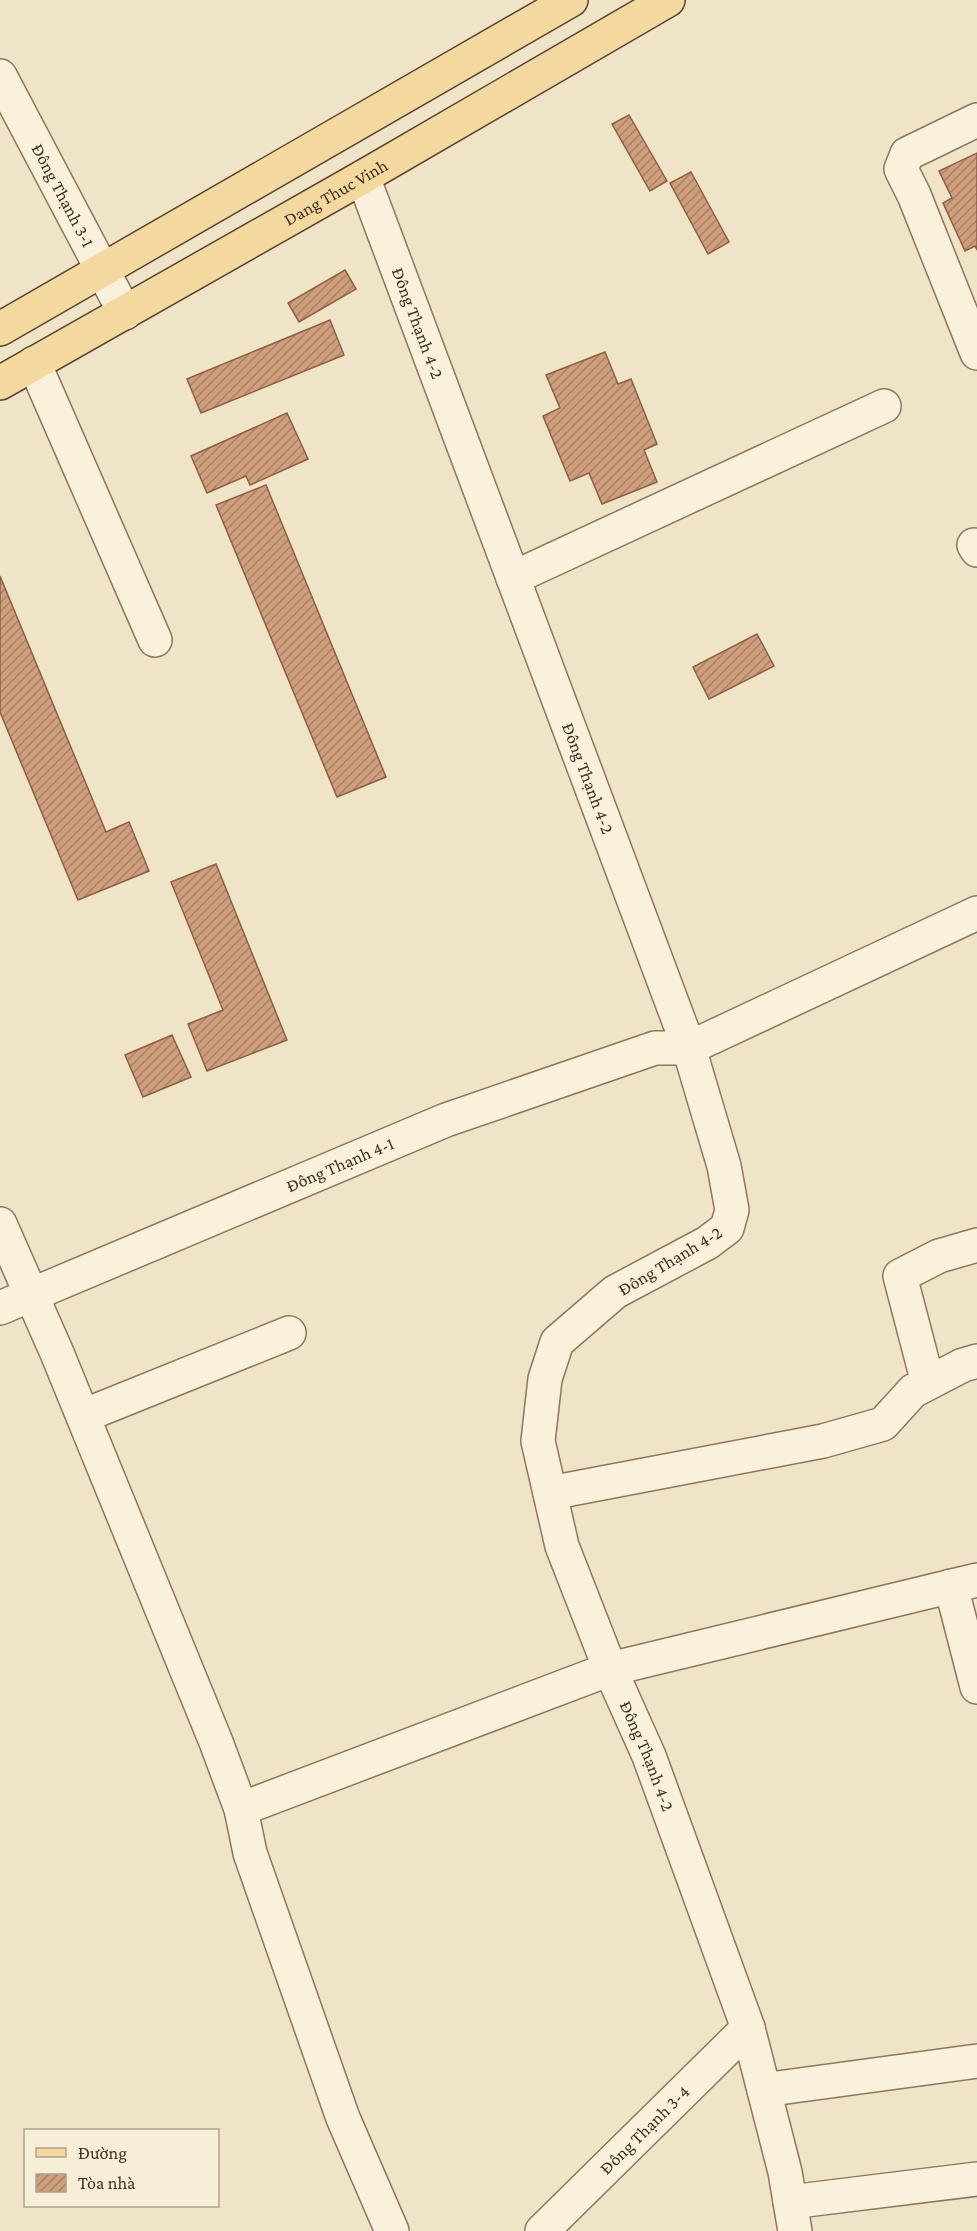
<svg xmlns="http://www.w3.org/2000/svg" width="977" height="2231" viewBox="0 0 977 2231" font-family="'Crimson Pro',serif">
<style>
.building{fill:url(#building-hatch);stroke:#8d5f41;stroke-width:1.5}
.lines{fill:none;stroke-linecap:round;stroke-linejoin:round}
.minor-casing{stroke:#8d765c;stroke-width:36}
.major-casing{stroke:#5b4430;stroke-width:36}
.minor{stroke:#faf1dc;stroke-width:33}
.major{stroke:#f3d9a0;stroke-width:33}
.labels{text-anchor:middle;dominant-baseline:central;stroke-width:4.5;stroke-linejoin:round;paint-order:stroke}
.street-label{font-size:18px;fill:#3d2e20;stroke:#f7eed8}
</style>
<defs>
<pattern id="building-hatch" width="6" height="6" patternUnits="userSpaceOnUse" patternTransform="scale(1.5)"><rect width="6" height="6" fill="#cf9f7d"/><path d="M-1 1l2-2M0 6l6-6M5 7l2-2" fill="none" stroke="#a98266"/></pattern>
</defs>
<rect width="100%" height="100%" fill="#f0e4c8"/>
<path class="building" d="M629,115L667,181L650,191L612,124Z
M977,153V250L975,246L965,251L943,203L952,198L939,171Z
M691,172L729,242L708,254L670,183Z
M345,270L356,289L299,322L288,303Z
M330,320L344,355L201,413L187,379Z
M605,352L618,384L631,379L657,444L644,450L657,482L602,504L589,473L570,481L543,416L560,408L546,375Z
M287,413L308,459L250,485L246,476L207,493L191,456Z
M266,485L386,777L337,797L216,505Z
M0,576L106,832L129,822L149,871L78,900L0,712Z
M757,634L774,666L709,699L693,667Z
M216,864L287,1040L207,1071L188,1024L223,1010L171,882Z
M172,1035L191,1077L143,1097L125,1055Z"/>
<g class="lines">
<defs>
<g id="minor">
<path id="s1" d="M0,76L125,313"/>
<path d="M977,120L907,154L901,169L914,195L977,353"/>
<path id="s2" d="M363,177L689,1048L724,1166L732,1210L727,1228L707,1243L615,1292L557,1342L545,1379L538,1441L562,1546L610,1669L649,1756L748,2028L785,2172L795,2231"/>
<path d="M34,363L155,640"/>
<path d="M974,545L977,550"/>
<path d="M513,578L884,406"/>
<path d="M0,1224L57,1353L216,1742L241,1809L250,1853L343,2118L392,2231"/>
<path id="s3" d="M0,1308L446,1120L655,1048H689L977,913"/>
<path d="M928,1383L900,1276L939,1256L977,1245"/>
<path d="M83,1416L289,1333"/>
<path d="M550,1493L823,1441L883,1424L913,1391L963,1365L977,1361"/>
<path d="M951,1586L977,1687"/>
<path d="M241,1809L610,1669L977,1580"/>
<path d="M764,2090L977,2061"/>
<path d="M790,2202L977,2179"/>
<path id="s4" d="M542,2231L748,2028"/>
</g>
<g id="major">
<path d="M0,329L571,0"/>
<path id="s5" d="M0,383L363,177L668,0"/>
</g>
</defs>
<use href="#minor" class="minor-casing"/>
<use href="#major" class="major-casing"/>
<use href="#minor" class="minor"/>
<use href="#major" class="major"/>
</g>
<g class="labels">
<g class="street-label">
<text stroke="none"><textPath href="#s5" startOffset="386">Dang Thuc Vinh</textPath></text>
<text stroke="none"><textPath href="#s1" startOffset="135">Đông Thạnh 3-1</textPath></text>
<text stroke="none"><textPath href="#s2" startOffset="156">Đông Thạnh 4-2</textPath></text>
<text stroke="none"><textPath href="#s2" startOffset="642">Đông Thạnh 4-2</textPath></text>
<text stroke="none"><textPath href="#s3" startOffset="369">Đông Thạnh 4-1</textPath></text>
<text transform="translate(670 1261) rotate(-31)">Đông Thạnh 4-2</text>
<text stroke="none"><textPath href="#s2" startOffset="1758">Đông Thạnh 4-2</textPath></text>
<text stroke="none"><textPath href="#s4" startOffset="144">Đông Thạnh 3-4</textPath></text>
</g>
</g>
<rect x="24" y="2129" width="195" height="78" fill="#f7eed8" stroke="#ada18e" stroke-width="1.5"/>
<rect x="36" y="2148" width="30" height="9" fill="#f3d9a0" stroke="#ada18e" stroke-width="1.5"/>
<text x="78" y="2159" font-size="18" fill="#3d2e20">Đường</text>
<rect x="36" y="2174" width="30" height="18" fill="url(#building-hatch)" stroke="#ada18e" stroke-width="1.5"/>
<text x="78" y="2189" font-size="18" fill="#3d2e20">Tòa nhà</text>
</svg>
